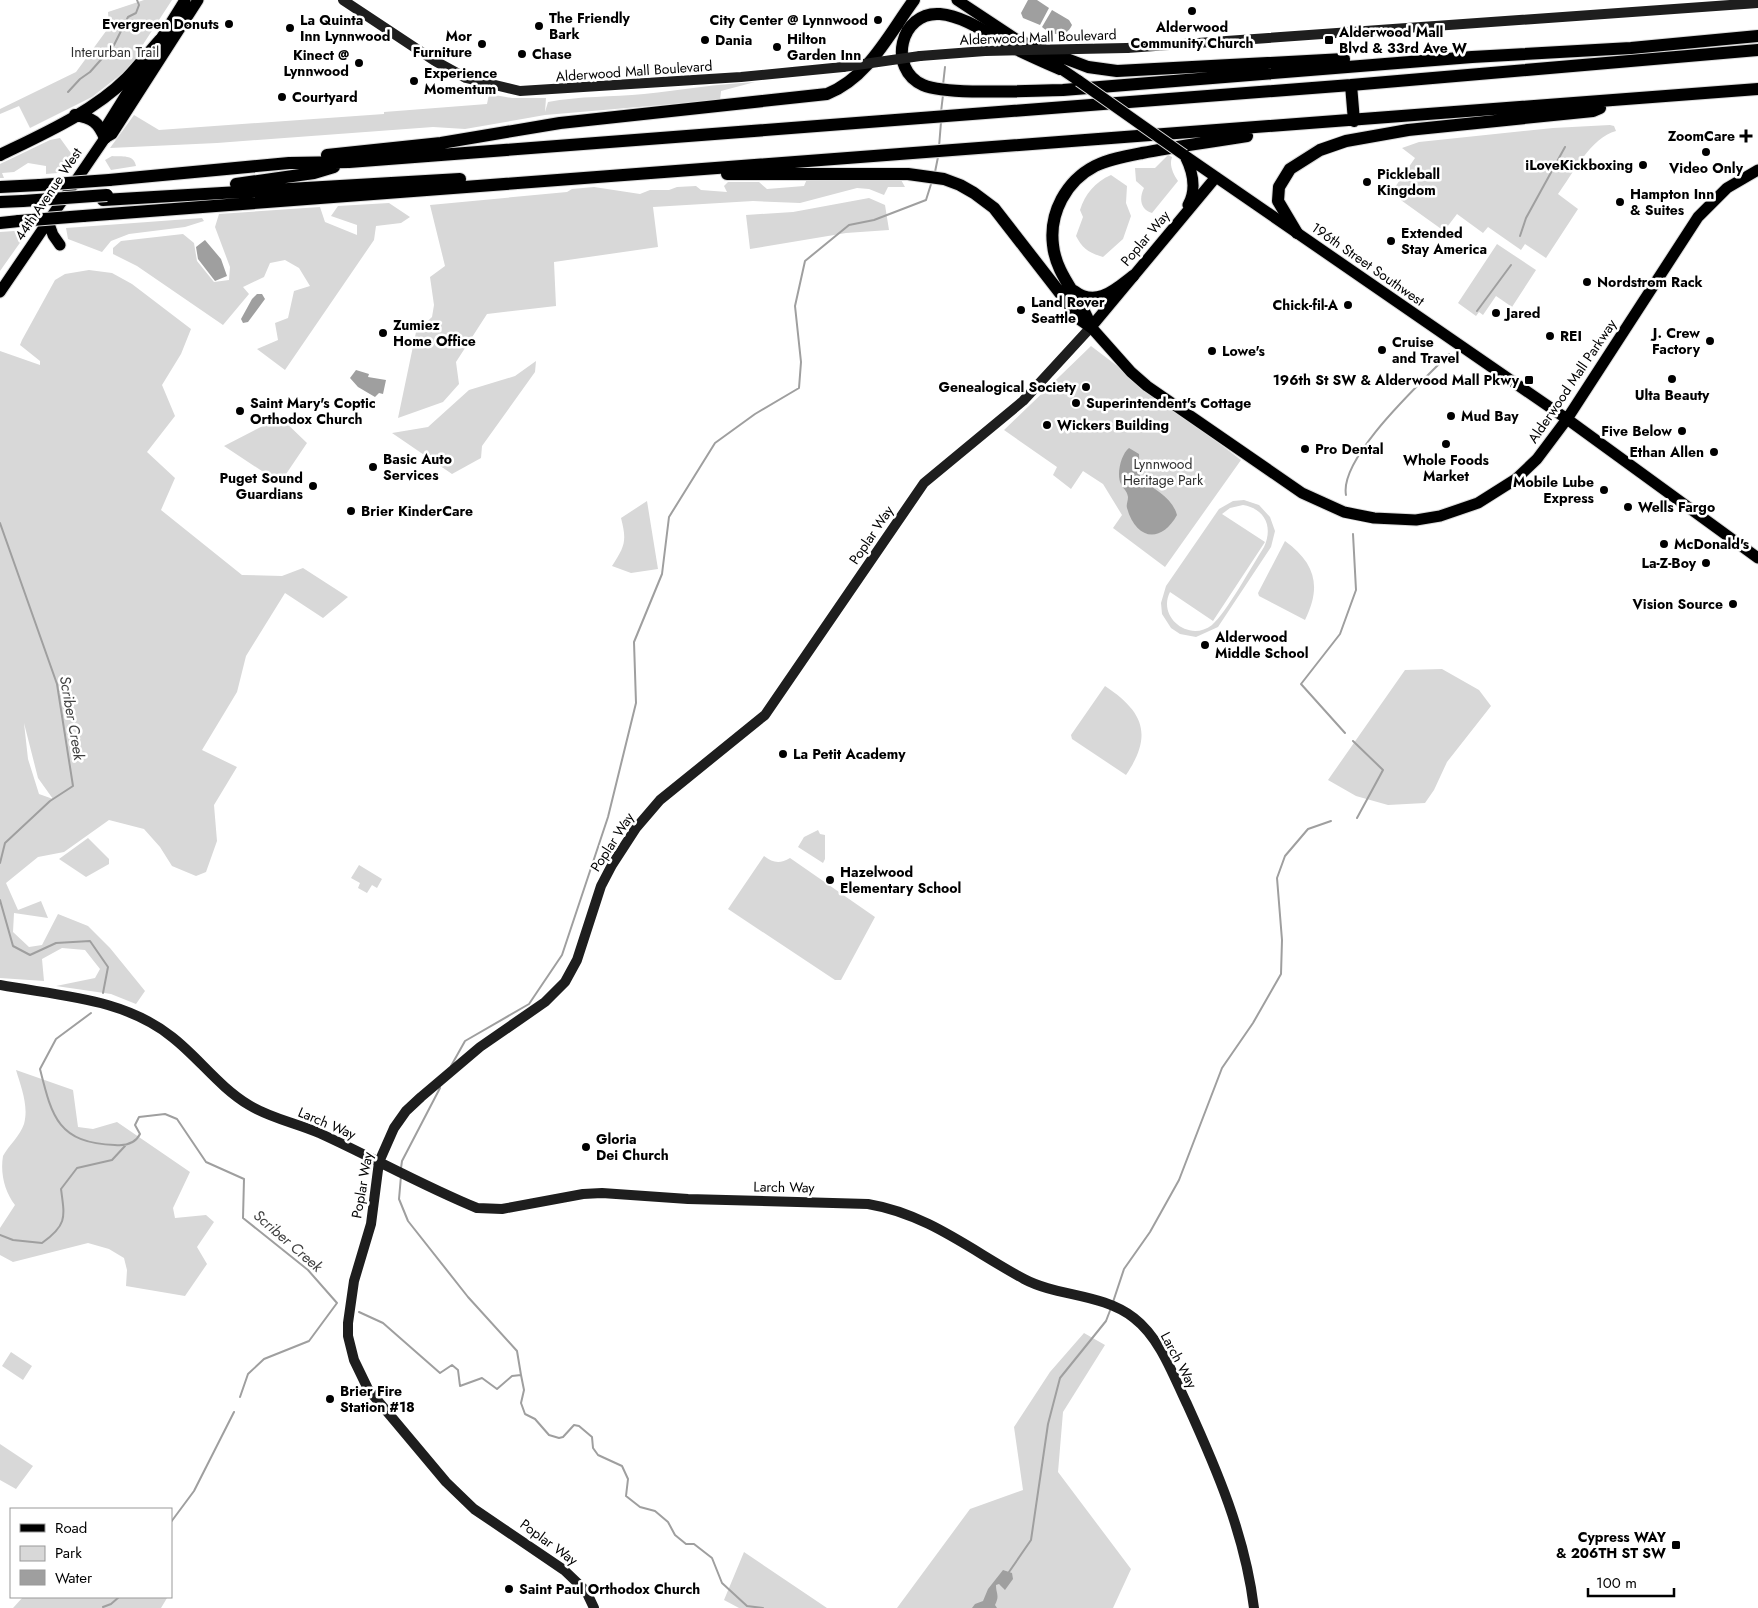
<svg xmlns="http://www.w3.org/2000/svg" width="1758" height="1608" viewBox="0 0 1758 1608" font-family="Jost,sans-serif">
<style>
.green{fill:#d8d8d8;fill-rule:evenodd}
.water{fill:#9f9f9f}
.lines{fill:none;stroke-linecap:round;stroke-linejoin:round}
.stream{stroke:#9f9f9f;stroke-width:2}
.primary-casing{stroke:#dbdbdb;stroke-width:13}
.motorway-casing{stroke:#dbdbdb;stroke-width:14}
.secondary{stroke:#1e1e1e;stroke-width:10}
.primary{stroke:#000;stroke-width:11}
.motorway{stroke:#000;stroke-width:12}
.primary-bridge-casing{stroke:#dbdbdb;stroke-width:13;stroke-linecap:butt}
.motorway-bridge-casing{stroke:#dbdbdb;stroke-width:14;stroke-linecap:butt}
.secondary-bridge{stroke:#1e1e1e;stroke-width:10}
.primary-bridge{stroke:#000;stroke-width:11}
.motorway-bridge{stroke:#000;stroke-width:12}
.poi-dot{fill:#000;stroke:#fff;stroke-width:2}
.labels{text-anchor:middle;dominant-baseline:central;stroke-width:5;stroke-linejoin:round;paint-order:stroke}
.poi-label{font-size:14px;font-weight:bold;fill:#000;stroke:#fff;text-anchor:start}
.street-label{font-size:14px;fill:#000;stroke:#fff}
.park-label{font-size:14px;fill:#2f2f2f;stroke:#fff}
.water-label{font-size:15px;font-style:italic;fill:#404040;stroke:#fff}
</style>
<rect width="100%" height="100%" fill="#fff"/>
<path class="green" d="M144,0H172L142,46L146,49L124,72L92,97L30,128L19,106L0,114V109L76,72L109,27L108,12Z
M755,82L721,91L720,100L545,115L465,129L433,127L217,143L110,148L134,115L159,130L384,114V112L487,104L489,94L512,98H546L545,112L548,102C579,96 612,97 644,94C681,90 717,84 755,82Z
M1610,125L1614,126L1616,131C1591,137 1572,175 1558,194L1578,209L1546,258L1525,244L1521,250L1488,227L1483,233L1457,214L1444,231L1391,193L1415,158L1402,148L1419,142L1553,128Z
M60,138L73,156L69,172L46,174V166L28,163L14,172L2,173L4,178H0V164L50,140Z
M1168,155L1172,157C1169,165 1173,174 1178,181L1152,213C1140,209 1139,198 1144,188L1136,181L1135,168H1155Z
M112,156C122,157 134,154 136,166L111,170L105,160Z
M1111,175L1127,186L1126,203L1131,216L1123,239L1103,257C1089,253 1082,248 1076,236L1083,217L1080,210C1085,194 1095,182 1111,175Z
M900,178L905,187H888L884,195L869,189L857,188L800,203L753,201L653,207L658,247L554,262L556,306L487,314L456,362L459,384L443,402L398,418L416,332L432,317L434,305L430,277L445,266L430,205L567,192L572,189L594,187L640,194L650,190H669L677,187L696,186L701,190L727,192L724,186L728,182H759L767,189L804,186L807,179Z
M869,198L885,205L889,230L846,233L750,249L746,215L793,212Z
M389,203L410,217L401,223L376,226L374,240L285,370L257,349L278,340L275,323L288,318L294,291L310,286L299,268L285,260L270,263L264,277L243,287L249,294L223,325L137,266L113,254V248L121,241L183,234L194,243L197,261L214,282L229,280L230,267L215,227L219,214L320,207L325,222L357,235V225L331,216L338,206Z
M202,218L204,221L185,227L129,234L111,241L102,252L68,239L66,228Z
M29,230L0,271V232Z
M1497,244L1536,270L1512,307L1496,296L1483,315L1479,312L1476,316L1458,303Z
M89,270L112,273L132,284L191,329L181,354L162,385L175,416L147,452L175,478L161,510L242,575L282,576L303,568L348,597L323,618L285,593L246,656L237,692L202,750L237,767L214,805L217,841L206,872L196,876L172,866L160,847L144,829L109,820L64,852L38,857L6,883L18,910L41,901L48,918L14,913L13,932L29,947L42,945L58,914L88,926L110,948L145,991L136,1004L111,994L56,986L95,978L100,969L85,950L62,948L42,959L44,981L0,978V351L40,365V361L20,345L22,340L55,280L65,274ZM24,723L38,778L53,799L39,794L28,759Z
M1091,346L1241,460L1165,567L1113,528L1122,515L1103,484L1083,471L1071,489L1053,475L1057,467L1004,430Z
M536,361L535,372L482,446L481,458L452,474L392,433L428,427L469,390L515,376Z
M280,417L307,443L280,483L224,446Z
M1244,500L1259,505L1270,517L1275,531L1271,547L1218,627L1196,637L1180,634L1171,628L1162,614L1161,603L1166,586L1219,509L1233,501ZM1243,505C1266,509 1273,528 1264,547C1252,566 1226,613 1212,625C1189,643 1157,617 1170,592L1213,621L1265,542L1222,514L1230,508Z
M647,501L658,569L631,573L612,566C625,546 627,541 621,518Z
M1285,541C1315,563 1322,586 1305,620L1259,596L1258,593Z
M1442,669L1479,690L1491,706L1447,762L1434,790L1425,803L1388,805L1356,796L1328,780L1405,670Z
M1105,686C1144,712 1153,735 1126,775L1072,739L1071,735Z
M818,830L820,834L825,835V859L823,863L798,847L804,837Z
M88,838L109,859V864L86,877L59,859Z
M764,856C773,863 780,864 790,858L875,917L841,980H835L728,909Z
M359,865L382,879L377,888L372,885L367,893L358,888L360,883L351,878Z
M16,1070L73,1090L78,1127L93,1129L117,1122L190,1172L173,1208L175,1218L206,1215L214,1222L197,1247L207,1264L185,1296L126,1286L127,1270L124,1258L109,1249L88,1243L13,1262L0,1255V1228L15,1205C5,1192 0,1174 3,1156C9,1145 20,1136 24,1124C29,1106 21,1087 16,1070Z
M1084,1333L1105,1345L1063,1412L1058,1472L1131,1569L1113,1608H897L970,1509L1023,1490L1014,1427L1050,1372Z
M11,1352L32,1366L23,1380L2,1366Z
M0,1444L33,1466L16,1489L0,1480Z
M744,1552L827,1608H739L724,1600Z
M23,1597H165L167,1598L161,1608H13Z"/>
<path class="water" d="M1028,0H1037L1049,8L1040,25L1023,18L1021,13Z
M1052,10L1069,20L1072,25C1066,39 1051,35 1042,27Z
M205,240L221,259L227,276L215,281L198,259L196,247Z
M257,294H262L265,299L248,322L243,323L241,319L252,299Z
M356,370L369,374L368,377L386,380L383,394L379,393L375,397L358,387L350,378Z
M1129,448L1139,454L1140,479C1155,490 1172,497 1177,515C1161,544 1136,540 1127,508C1126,505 1128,501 1128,497C1127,490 1123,489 1121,484C1116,475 1121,454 1129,448Z
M1003,1570L1012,1573L1013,1579L1005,1590L999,1584L996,1585C996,1594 1000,1595 995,1605L997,1608H972L975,1604L983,1601L988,1589Z"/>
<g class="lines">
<path class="stream" d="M943,85L945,67
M68,92L80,79L90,72L114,45L128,17L136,13L139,5L137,0
M941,112L943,95
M939,147L941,122
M935,172L938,157
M1520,236L1526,218L1565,147
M1477,311L1511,265
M1346,495C1339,457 1423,381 1449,354
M0,523L57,684L73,786L50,801L5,843L0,863
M1345,733L1301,684L1340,634L1356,590L1353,534
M1353,741L1383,770L1357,818
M0,900L13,946L30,955L56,943L90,941L108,967L103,993
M91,1013L56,1039L40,1069C52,1117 58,1143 115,1145C126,1146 135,1144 140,1134L135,1125L139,1117L165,1114L177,1119L206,1162L244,1179L243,1218L308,1270L337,1303L309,1341L264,1359L248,1374L240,1397
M451,1066L465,1041L529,1004L562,955L608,817L636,703L634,642L662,574L669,517L715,443L755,414L799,388L801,362L795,306L805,261L849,225L874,220L926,200L932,181
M401,1168L402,1161L440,1088
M401,1176L399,1199L408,1221L468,1297L517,1351L521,1375
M0,1235L13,1240L42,1243C67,1225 65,1218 61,1189L77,1168L112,1160L125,1146
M1113,1302L1124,1269L1150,1232L1179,1180L1222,1068L1253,1023L1281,974L1282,940L1277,878L1285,856L1308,829L1331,821
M359,1312L383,1323L440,1373L452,1365L458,1370L460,1386L482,1378L497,1389L512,1376L521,1375L524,1390L521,1403L525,1414L535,1419L549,1435L559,1438L563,1437L574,1425L579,1426L592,1437L593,1448L598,1455L622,1466L628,1479L626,1496L640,1507L655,1511L668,1522L675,1535L686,1544H694L712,1558L722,1583L747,1606L763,1608
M171,1522L194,1491L234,1412
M1009,1572L1031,1540L1048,1424L1060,1378L1106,1321L1111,1308
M103,1607L111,1604L119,1597"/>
<defs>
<path id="primary" d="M957,0L1028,47
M1054,64L1079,81
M105,138L112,134L198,0
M1184,155L1567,419L1758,558
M1185,156C1193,172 1197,189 1188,205
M1216,177L1091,327L1131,372L1147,386L1302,493L1344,512L1374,518L1416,520L1440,516L1478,503L1516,479L1537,459L1567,419L1698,217L1727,188L1758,170
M48,221L53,235L60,245
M0,292L105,138L106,127L185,0"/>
<path id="motorway" d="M1022,42L1088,67L1117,71L1344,59
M1060,69C1044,62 1028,55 1012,47C991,36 965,16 940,14C900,11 887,69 923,85C948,96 1032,90 1063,90L1472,57L1631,48L1758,36
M1351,85L1354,121
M75,115C93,118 98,122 105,138
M0,155C43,134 93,112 127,78C139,66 149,52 160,40
M327,155L441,143L560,123L827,94C868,78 889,34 914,0
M727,174H908L944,179L960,185L974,193L994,208L1081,320L1091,327
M109,180L289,163L349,162L1351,85L1758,50
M236,184L314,173L334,167
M0,187L40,185
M103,200L460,179
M0,202L23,201
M83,216L1758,89
M0,223L19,221
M1297,233L1278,201L1279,187L1290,169L1320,150L1346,141L1408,130L1593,111L1600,108
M1074,291C1096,308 1115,290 1133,276
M1091,327C1081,297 1056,276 1053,245C1049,213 1066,181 1095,166C1109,159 1126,156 1142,153C1177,146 1212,142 1247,136"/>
</defs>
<use href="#primary" class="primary-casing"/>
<use href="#motorway" class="motorway-casing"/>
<path class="secondary" d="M343,0L435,61L466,78L520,91L741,77L843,67
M1127,48L1758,3
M920,56L985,51
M0,985C59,996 124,998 172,1037C199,1058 219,1087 249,1105C270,1118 296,1123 319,1133C372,1157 423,1186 477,1208L502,1209L583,1194L602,1193L688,1199L868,1204C928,1214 972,1251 1024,1279C1058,1297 1102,1293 1134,1318C1160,1338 1173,1375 1187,1404C1217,1470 1245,1535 1254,1608
M594,1608L586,1591L564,1570L474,1509L446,1482L368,1389L354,1360L348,1336V1323L354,1281L371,1224L379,1162L394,1128L406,1111L421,1097L480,1047L545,1002L565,982L577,960L601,886L612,865L636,828L660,800L765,715L924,483L1023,401L1091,327"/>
<use href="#primary" class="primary"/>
<use href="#motorway" class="motorway"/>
<defs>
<path id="primary-bridge" d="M1079,81L1184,155"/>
<path id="motorway-bridge" d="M40,185L109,180
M23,201L107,195
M19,221L83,216"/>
</defs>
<use href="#primary-bridge" class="primary-bridge-casing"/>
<use href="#motorway-bridge" class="motorway-bridge-casing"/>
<path class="secondary-bridge" d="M985,51L1127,48
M843,67L920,56"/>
<use href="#primary-bridge" class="primary-bridge"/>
<use href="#motorway-bridge" class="motorway-bridge"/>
</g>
<g class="poi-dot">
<circle cx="1192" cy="11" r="5"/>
<circle cx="878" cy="20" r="5"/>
<circle cx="229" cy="24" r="5"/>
<circle cx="539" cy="26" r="5"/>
<circle cx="290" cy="28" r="5"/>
<circle cx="705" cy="40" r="5"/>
<rect x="1324" y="35" width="10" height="10" rx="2.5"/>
<circle cx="482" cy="44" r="5"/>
<circle cx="777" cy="47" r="5"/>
<circle cx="522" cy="54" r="5"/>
<circle cx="359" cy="63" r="5"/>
<circle cx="414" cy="81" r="5"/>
<circle cx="282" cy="97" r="5"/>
<path d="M1743.5 128.5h5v5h5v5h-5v5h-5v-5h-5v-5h5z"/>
<circle cx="1706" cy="152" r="5"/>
<circle cx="1643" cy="165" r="5"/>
<circle cx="1367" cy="182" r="5"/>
<circle cx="1620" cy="202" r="5"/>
<circle cx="1391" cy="241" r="5"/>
<circle cx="1587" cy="282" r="5"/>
<circle cx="1348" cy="305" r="5"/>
<circle cx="1021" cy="310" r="5"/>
<circle cx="1496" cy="313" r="5"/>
<circle cx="383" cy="333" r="5"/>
<circle cx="1550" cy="336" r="5"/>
<circle cx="1710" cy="341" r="5"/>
<circle cx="1382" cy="350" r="5"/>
<circle cx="1212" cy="351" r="5"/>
<circle cx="1672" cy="379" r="5"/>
<rect x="1524" y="375" width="10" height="10" rx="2.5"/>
<circle cx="1086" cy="387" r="5"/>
<circle cx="1076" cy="403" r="5"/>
<circle cx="240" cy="411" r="5"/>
<circle cx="1451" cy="416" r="5"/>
<circle cx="1047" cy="425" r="5"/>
<circle cx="1682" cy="431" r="5"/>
<circle cx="1446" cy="444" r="5"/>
<circle cx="1305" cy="449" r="5"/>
<circle cx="1714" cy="452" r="5"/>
<circle cx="373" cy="467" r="5"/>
<circle cx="313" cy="486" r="5"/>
<circle cx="1604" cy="490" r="5"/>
<circle cx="1628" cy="507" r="5"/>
<circle cx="351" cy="511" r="5"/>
<circle cx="1664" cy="544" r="5"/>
<circle cx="1706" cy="563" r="5"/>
<circle cx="1733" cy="604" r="5"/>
<circle cx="1205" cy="645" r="5"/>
<circle cx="783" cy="754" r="5"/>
<circle cx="830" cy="880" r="5"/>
<circle cx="586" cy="1147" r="5"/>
<circle cx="330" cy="1399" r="5"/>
<rect x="1671" y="1540" width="10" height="10" rx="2.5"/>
<circle cx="509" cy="1589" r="5"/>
</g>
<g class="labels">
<g class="poi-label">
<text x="549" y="18">The Friendly<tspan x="549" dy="16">Bark</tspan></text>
<text x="300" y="20">La Quinta<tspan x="300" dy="16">Inn Lynnwood</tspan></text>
<text x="868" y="20" text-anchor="end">City Center @ Lynnwood</text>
<text x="219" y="24" text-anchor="end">Evergreen Donuts</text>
<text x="1192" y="27" text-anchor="middle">Alderwood<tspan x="1192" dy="16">Community Church</tspan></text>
<text x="1339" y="32">Alderwood Mall<tspan x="1339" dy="16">Blvd &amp; 33rd Ave W</tspan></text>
<text x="472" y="36" text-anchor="end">Mor<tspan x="472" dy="16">Furniture</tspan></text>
<text x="787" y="39">Hilton<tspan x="787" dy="16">Garden Inn</tspan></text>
<text x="715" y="40">Dania</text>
<text x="532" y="54">Chase</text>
<text x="349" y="55" text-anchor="end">Kinect @<tspan x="349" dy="16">Lynnwood</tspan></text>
<text x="424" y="73">Experience<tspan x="424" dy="16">Momentum</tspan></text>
<text x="292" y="97">Courtyard</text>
<text x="1735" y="136" text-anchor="end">ZoomCare</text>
<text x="1633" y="165" text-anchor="end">iLoveKickboxing</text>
<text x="1706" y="168" text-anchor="middle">Video Only</text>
<text x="1377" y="174">Pickleball<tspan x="1377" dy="16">Kingdom</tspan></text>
<text x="1630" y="194">Hampton Inn<tspan x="1630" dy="16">&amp; Suites</tspan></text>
<text x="1401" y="233">Extended<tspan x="1401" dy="16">Stay America</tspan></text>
<text x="1597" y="282">Nordstrom Rack</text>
<text x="1031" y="302">Land Rover<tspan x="1031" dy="16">Seattle</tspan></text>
<text x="1338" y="305" text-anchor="end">Chick-fil-A</text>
<text x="1506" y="313">Jared</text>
<text x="393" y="325">Zumiez<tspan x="393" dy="16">Home Office</tspan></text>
<text x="1700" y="333" text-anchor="end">J. Crew<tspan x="1700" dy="16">Factory</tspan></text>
<text x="1560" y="336">REI</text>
<text x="1392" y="342">Cruise<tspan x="1392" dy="16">and Travel</tspan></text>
<text x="1222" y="351">Lowe's</text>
<text x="1519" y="380" text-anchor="end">196th St SW &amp; Alderwood Mall Pkwy</text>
<text x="1076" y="387" text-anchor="end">Genealogical Society</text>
<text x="1672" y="395" text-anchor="middle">Ulta Beauty</text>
<text x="250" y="403">Saint Mary's Coptic<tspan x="250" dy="16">Orthodox Church</tspan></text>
<text x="1086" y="403">Superintendent's Cottage</text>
<text x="1461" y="416">Mud Bay</text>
<text x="1057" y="425">Wickers Building</text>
<text x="1672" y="431" text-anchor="end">Five Below</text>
<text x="1315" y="449">Pro Dental</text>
<text x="1704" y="452" text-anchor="end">Ethan Allen</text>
<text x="383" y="459">Basic Auto<tspan x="383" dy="16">Services</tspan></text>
<text x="1446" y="460" text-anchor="middle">Whole Foods<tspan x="1446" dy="16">Market</tspan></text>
<text x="303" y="478" text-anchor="end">Puget Sound<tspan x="303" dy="16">Guardians</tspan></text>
<text x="1594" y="482" text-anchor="end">Mobile Lube<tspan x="1594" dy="16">Express</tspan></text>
<text x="1638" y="507">Wells Fargo</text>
<text x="361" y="511">Brier KinderCare</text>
<text x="1674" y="544">McDonald's</text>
<text x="1696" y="563" text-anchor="end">La-Z-Boy</text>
<text x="1723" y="604" text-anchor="end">Vision Source</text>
<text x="1215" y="637">Alderwood<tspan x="1215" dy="16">Middle School</tspan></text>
<text x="793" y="754">La Petit Academy</text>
<text x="840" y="872">Hazelwood<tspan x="840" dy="16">Elementary School</tspan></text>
<text x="596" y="1139">Gloria<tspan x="596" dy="16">Dei Church</tspan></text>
<text x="340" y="1391">Brier Fire<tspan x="340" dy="16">Station #18</tspan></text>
<text x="1666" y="1537" text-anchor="end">Cypress WAY<tspan x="1666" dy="16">&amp; 206TH ST SW</tspan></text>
<text x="519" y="1589">Saint Paul Orthodox Church</text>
</g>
<g class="street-label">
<text transform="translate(1038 37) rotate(-2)">Alderwood Mall Boulevard</text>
<text transform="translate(634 71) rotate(-4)">Alderwood Mall Boulevard</text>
<text transform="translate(48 194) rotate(-56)">44th Avenue West</text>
<text transform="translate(1145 238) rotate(-50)">Poplar Way</text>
<text transform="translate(1368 264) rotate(35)">196th Street Southwest</text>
<text transform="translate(1572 381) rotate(-56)">Alderwood Mall Parkway</text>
<text transform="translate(871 535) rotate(-56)">Poplar Way</text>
<text transform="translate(612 842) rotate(-57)">Poplar Way</text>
<text transform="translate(327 1123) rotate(23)">Larch Way</text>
<text transform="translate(362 1185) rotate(-80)">Poplar Way</text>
<text transform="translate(784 1187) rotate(1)">Larch Way</text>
<text transform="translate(1179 1360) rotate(62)">Larch Way</text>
<text transform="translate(549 1542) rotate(36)">Poplar Way</text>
</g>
<g class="park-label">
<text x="115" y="52">Interurban Trail</text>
<text x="1163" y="464">Lynnwood<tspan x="1163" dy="16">Heritage Park</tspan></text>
</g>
<g class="water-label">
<text transform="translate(72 718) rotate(80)">Scriber Creek</text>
<text transform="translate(288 1241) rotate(41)">Scriber Creek</text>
</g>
</g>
<rect x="10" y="1508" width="162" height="90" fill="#ffffff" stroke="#999999"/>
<rect x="20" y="1524" width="25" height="8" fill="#000000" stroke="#999999"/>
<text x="55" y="1533" font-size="15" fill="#000000">Road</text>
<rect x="20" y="1546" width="25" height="15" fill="#d8d8d8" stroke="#999999"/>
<text x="55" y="1558" font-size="15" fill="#000000">Park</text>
<rect x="20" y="1570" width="25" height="15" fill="#9f9f9f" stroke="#999999"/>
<text x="55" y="1583" font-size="15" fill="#000000">Water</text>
<path d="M1588 1588v8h86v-8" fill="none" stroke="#000000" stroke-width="2.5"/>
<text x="1596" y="1588" font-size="15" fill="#000000" stroke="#ffffff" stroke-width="4" paint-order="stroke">100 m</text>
</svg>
